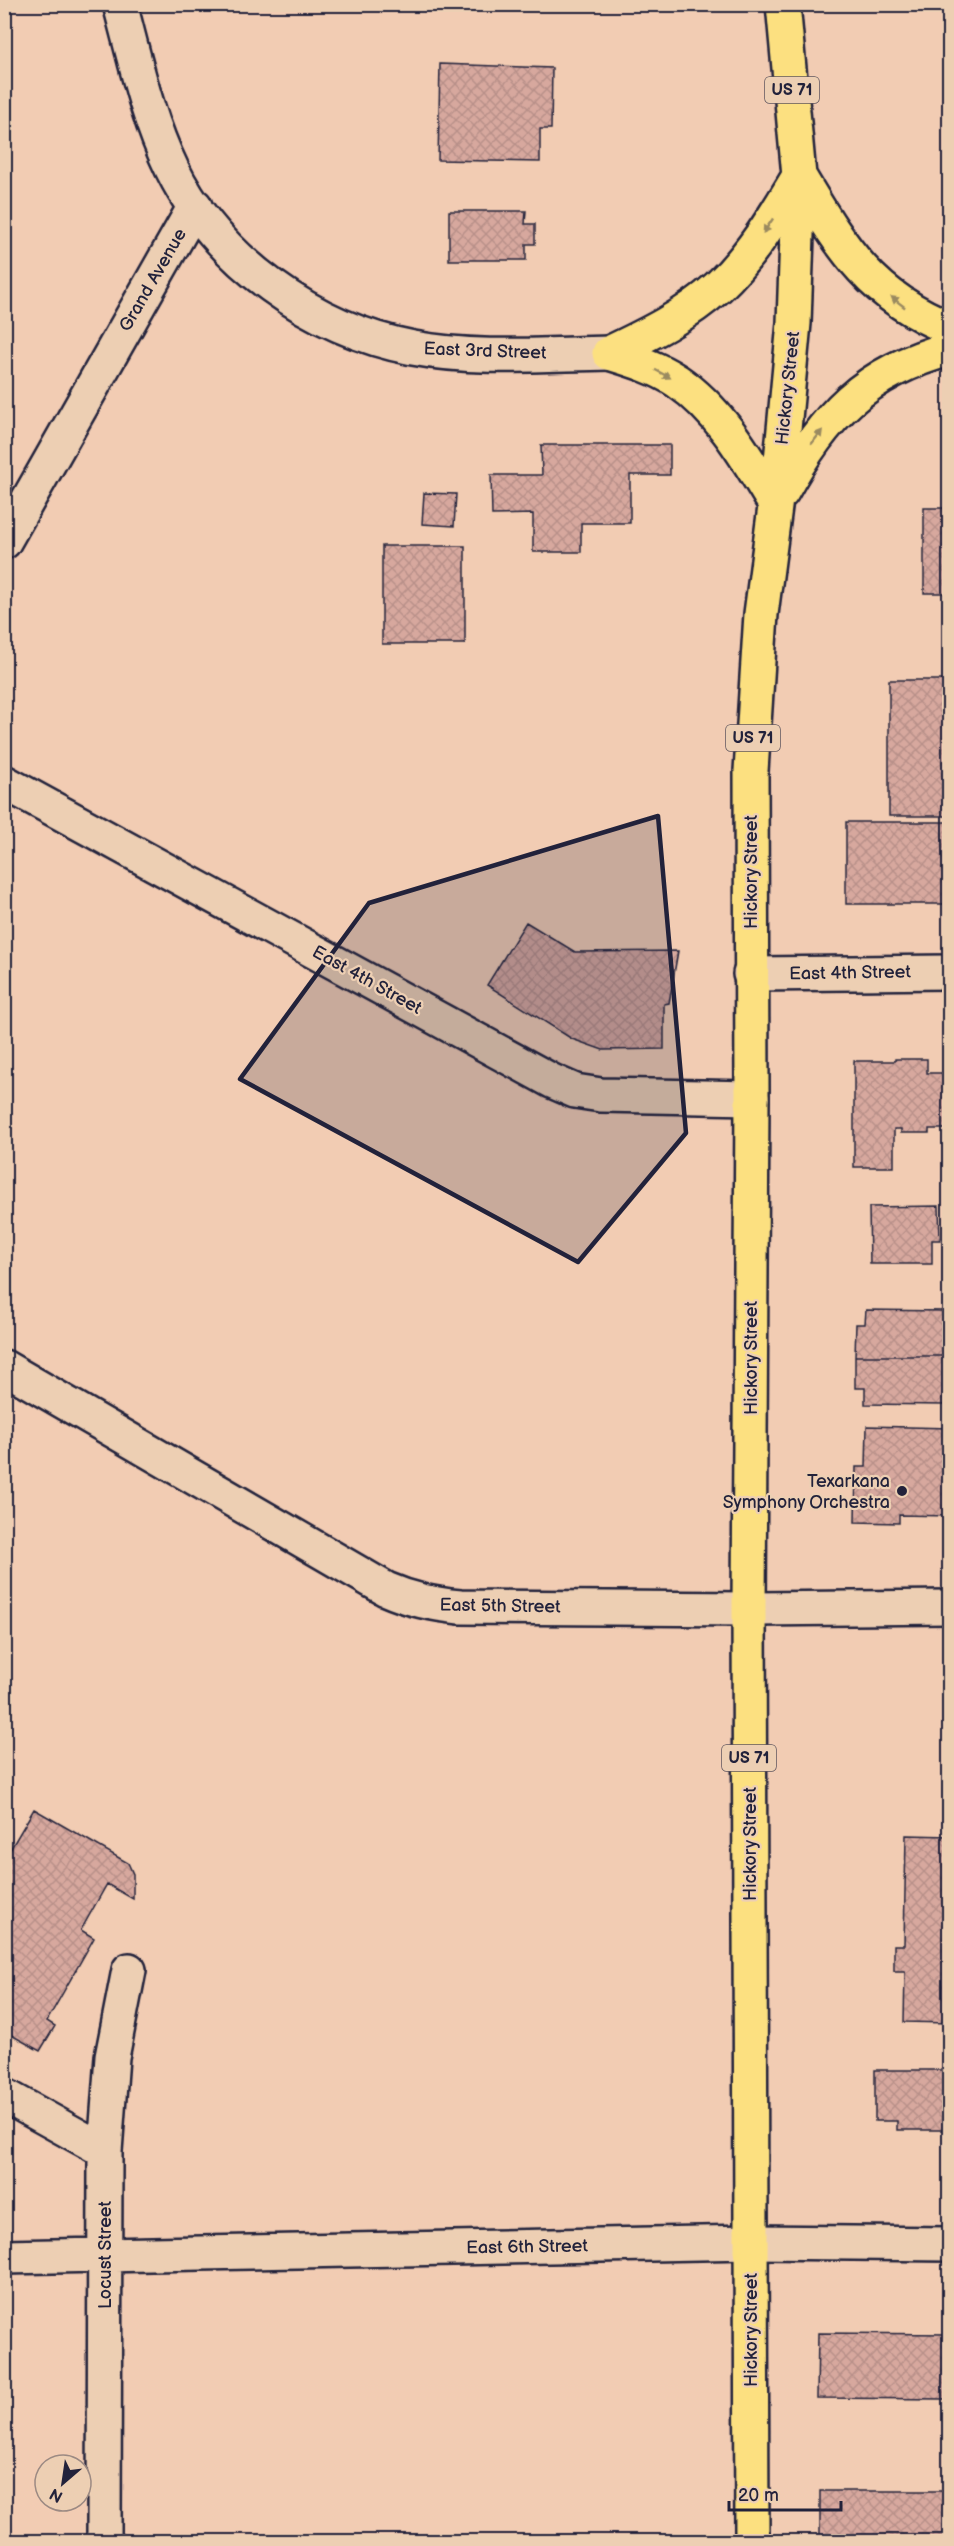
<svg xmlns="http://www.w3.org/2000/svg" width="954" height="2546" viewBox="0 0 954 2546" font-family="'Balsamiq Sans',sans-serif">
<style>
.building{fill:url(#building-cross-hatch);stroke:#22223b;stroke-width:1.5}
.lines{fill:none;stroke-linecap:round;stroke-linejoin:round}
.minor-casing{stroke:#22223b;stroke-width:38}
.major-casing{stroke:#22223b;stroke-width:38}
.minor{stroke:#edcfb3;stroke-width:33}
.major{stroke:#fce080;stroke-width:33}
.oneway{fill:#9a8a61}
.marked{fill:#22223b;fill-opacity:0.2;stroke:#22223b;stroke-width:4.5;stroke-linejoin:round}
.poi-dot{fill:#22223b;stroke:#edcfb3;stroke-width:2}
.labels{text-anchor:middle;dominant-baseline:central;stroke-width:4.5;stroke-linejoin:round;paint-order:stroke}
.shield{fill:#edcfb3;stroke:#5f565f;stroke-width:1.5}
.shield-label{font-size:16px;font-weight:bold;fill:#22223b}
.street-label{font-size:18px;fill:#22223b;stroke:#edcfb3}
.poi-label{font-size:18px;fill:#22223b;stroke:#edcfb3;text-anchor:end}
</style>
<defs>
<pattern id="building-cross-hatch" width="8" height="8" patternUnits="userSpaceOnUse" patternTransform="scale(1.5)"><rect width="8" height="8" fill="#d7a89e"/><path d="M0 0l8 8M0 8l8-8" fill="none" stroke="#b89089"/></pattern>
</defs>
<rect width="100%" height="100%" fill="#f2ccb3"/>
<filter id="ink" filterUnits="userSpaceOnUse"><feTurbulence type="fractalNoise" baseFrequency=".0167" numOctaves="2"/><feDisplacementMap in="SourceGraphic" scale="12" xChannelSelector="R" yChannelSelector="G"/><feConvolveMatrix kernelMatrix="1 2 1 2 8 2 1 2 1" color-interpolation-filters="sRGB"/></filter>
<g filter="url(#ink)">
<path class="building" d="M440,64L552,68L551,129H540V162L438,160Z
M449,211H526L525,224H535V244H526V260H449Z
M541,445H670V475H630V523H581V552H533V514L492,515L491,475H542Z
M424,493L456,494L454,526L422,524Z
M924,508H950V593H924Z
M382,546H465V644H382Z
M889,680H948V816H889Z
M846,822H949V904H846Z
M526,922L575,952L678,951L669,1003L664,1004V1049L603,1050L572,1039L487,985Z
M895,1059H927V1073H950V1129H929V1133H901V1129H894V1167H854V1061H895Z
M939,1206L940,1240H932V1264H870L869,1207Z
M866,1310L944,1311V1356H855L856,1324H865Z
M855,1356H944V1405L865,1404V1388H855Z
M867,1426L950,1428V1516L899,1515V1523L855,1522L856,1467H866Z
M34,1809L128,1863L133,1874V1899L107,1884L81,1930L94,1938L47,2021L55,2026L40,2051L4,2031V1860Z
M906,1835L950,1836V2023L904,2022L905,1971H894V1945H904Z
M875,2070H950L949,2130H897V2121H875Z
M818,2333L950,2334V2542H820V2491H945L946,2399L817,2398Z"/>
<g class="lines">
<defs>
<path id="minor" d="M120,4C135,60 147,118 172,169C217,261 313,329 413,348C477,360 544,354 609,353
M4,542L195,206
M4,782L552,1081L575,1091L601,1095L752,1098
M750,974L950,972
M4,1367L386,1589C411,1600 433,1604 460,1607L749,1609L950,1607
M4,2095L105,2151
M4,2257L751,2242L950,2244
M104,2542L105,2151L112,2057L129,1970"/>
<path id="major" d="M799,176C841,246 870,297 950,328
M609,353C647,335 686,316 718,287C752,255 775,216 799,176
M609,353C632,360 656,367 677,381C721,411 748,460 775,504
M782,492C823,417 865,371 950,349
M752,2542L749,1609L752,1098L751,771L761,614L781,461L794,323L799,176L783,4"/>
</defs>
<use href="#minor" class="minor-casing"/>
<use href="#major" class="major-casing"/>
<use href="#minor" class="minor"/>
<use href="#major" class="major"/>
</g>
<defs><path id="oneway-solid" d="M-6-.8H1V-3.2L6.5 0L1 3.2V.8H-6Z" transform="scale(1.5)"/></defs>
<g class="oneway">
<use href="#oneway-solid" transform="translate(768 226) rotate(124)"/>
<use href="#oneway-solid" transform="translate(898 302) rotate(-142)"/>
<use href="#oneway-solid" transform="translate(663 374) rotate(28)"/>
<use href="#oneway-solid" transform="translate(817 437) rotate(-52)"/>
</g>
</g>
<path class="marked" d="M658,816L686,1133L578,1262L240,1079L369,903Z"/>
<circle class="poi-dot" cx="902" cy="1491" r="6"/>
<g class="labels">
<g class="shield">
<rect x="765" y="77" width="54" height="26" rx="4.5"/>
<rect x="726" y="725" width="54" height="26" rx="4.5"/>
<rect x="722" y="1745" width="54" height="26" rx="4.5"/>
</g>
<g class="shield-label">
<text x="792" y="90">US 71</text>
<text x="753" y="738">US 71</text>
<text x="749" y="1758">US 71</text>
</g>
<g class="street-label">
<text transform="translate(153 280) rotate(-60)">Grand Avenue</text>
<text transform="translate(485 351) rotate(2)">East 3rd Street</text>
<text transform="translate(788 388) rotate(-84)">Hickory Street</text>
<text transform="translate(751 872) rotate(-90)">Hickory Street</text>
<text transform="translate(850 973) rotate(-1)">East 4th Street</text>
<text transform="translate(367 980) rotate(29)">East 4th Street</text>
<text transform="translate(751 1358) rotate(-90)">Hickory Street</text>
<text transform="translate(500 1606) rotate(1)">East 5th Street</text>
<text transform="translate(750 1844) rotate(-90)">Hickory Street</text>
<text transform="translate(527 2247) rotate(-1)">East 6th Street</text>
<text transform="translate(105 2255) rotate(-90)">Locust Street</text>
<text transform="translate(751 2330) rotate(-90)">Hickory Street</text>
</g>
<g class="poi-label">
<text x="890" y="1481">Texarkana<tspan x="890" dy="21">Symphony Orchestra</tspan></text>
</g>
</g>
<rect width="954" height="2546" fill="none" stroke="#edcfb3" stroke-width="24"/>
<rect x="12" y="12" width="930" height="2522" fill="none" stroke="#22223b" stroke-width="2" filter="url(#ink)"/>
<g transform="translate(63 2483) rotate(209)"><circle r="28" fill="#edcfb3" stroke="#9c8a83" stroke-width="1.5"/>
<path d="M0-4.5L10 22L0 15L-10 22Z" fill="#22223b"/>
<text y="-9" font-size="16" font-weight="bold" text-anchor="middle" fill="#22223b">N</text>
</g>
<path d="M729 2501v9h112v-9" fill="none" stroke="#22223b" stroke-width="3"/>
<text x="738" y="2501" font-size="18" fill="#22223b" stroke="#edcfb3" stroke-width="4.5" paint-order="stroke">20 m</text>
</svg>
